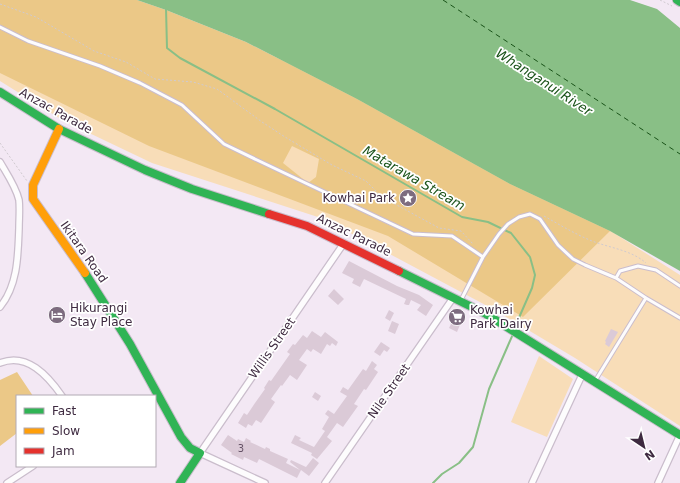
<svg xmlns="http://www.w3.org/2000/svg" width="680" height="483" viewBox="0 0 680 483" font-family="'DejaVu Sans',sans-serif">
<style>
.green{fill:#f8ddb8}
.forest{fill:#ebc887;fill-rule:evenodd}
.water{fill:#89bf86}
.lines{fill:none;stroke-linecap:round;stroke-linejoin:round}
.stream{stroke:#89bf86;stroke-width:2}
.ferry{stroke:#1a5319;stroke-width:1;stroke-dasharray:5 4;stroke-linecap:butt}
.building{fill:#dbcad7}
.lane-casing{stroke:#cabdcc;stroke-width:5}
.street-casing{stroke:#cabdcc;stroke-width:8}
.fast-casing{stroke:#cabdcc;stroke-width:10}
.slow-casing{stroke:#cabdcc;stroke-width:10}
.jam-casing{stroke:#cabdcc;stroke-width:10}
.path{stroke:#d0cad0;stroke-width:1;stroke-dasharray:2 2;stroke-linecap:butt}
.lane{stroke:#fdfcfd;stroke-width:3}
.street{stroke:#fdfcfd;stroke-width:5.5}
.fast{stroke:#30b455;stroke-width:8}
.slow{stroke:#ff9f0a;stroke-width:8}
.jam{stroke:#e5322d;stroke-width:8}
.labels{text-anchor:middle;dominant-baseline:central;stroke-width:3.5;stroke-linejoin:round;paint-order:stroke}
.number-label{font-size:10px;fill:#655266}
.street-label{font-size:12px;fill:#3e2a40;stroke:#fff}
.poi-label{font-size:12px;fill:#3e2a40;stroke:#fff;text-anchor:start}
.water-label{font-size:13px;font-style:italic;fill:#1a5319;stroke:#fff}
</style>
<rect width="100%" height="100%" fill="#f3e8f4"/>
<path class="green" d="M0,0L213,35L299,66L587,216L680,275V426L575,358L491,308L324,219L152,163L64,121L0,81Z
M539,356L573,379L547,437L511,422Z"/>
<path class="forest" d="M0,0H137L166,10L246,42L357,99L510,184L610,231L523,317L388,236L149,146L0,73ZM292,146L319,159L316,177L308,183L283,163Z
M17,372L33,396H17V433L0,446V380Z"/>
<path class="water" d="M137,0H630L657,9L680,28V271L610,231L510,184L357,99L246,42L166,10Z"/>
<g class="lines">
<path class="stream" d="M166,8L167,48L180,58L275,109L462,217L488,222L511,233L530,257L535,275L532,288L514,329
M433,483L442,474L459,463L473,447L489,389L513,334"/>
<path class="ferry" d="M443,0L680,154"/>
</g>
<path class="building" d="M349,261L397,286L419,295L433,305L426,316L417,310L421,305L411,300L409,305H407L404,304L406,299L364,279L360,287L352,283L354,279L342,273Z
M334,289L344,299L338,305L328,296Z
M389,310L394,313L390,321L385,318Z
M454,310L464,315L457,332L449,328L453,320L450,319Z
M392,321L399,324L395,334L388,331Z
M611,329L618,332L609,347L605,344L606,342L605,341Z
M312,331L321,337L325,332L338,342L336,346L332,343L330,346L327,344L321,354L313,349L311,352L307,349L299,360L307,365L297,380L290,375L282,386L281,385L271,399L275,402L261,423L256,420L252,426L248,424L246,428L238,423L244,413L247,415L255,403L265,389L264,388L269,380L271,381L290,354L287,352L293,344L295,345L303,335L307,338Z
M381,342L390,348L387,352L384,350L380,356L374,352Z
M372,361L377,365L374,369L378,372L366,390L364,389L354,404L358,406L343,427L337,423L327,437L332,441L317,459L311,455L312,453L291,443L295,435L301,438L299,440L314,447L325,431L322,429L329,417L325,414L328,410L334,414L347,396L340,392L343,387L348,390L363,369L366,371Z
M315,392L321,396L318,401L312,397Z
M228,435L237,441L238,439L244,442L246,438L251,441L250,442L265,449L266,447L270,449V451L288,459L286,463L300,470L290,462L291,460L306,467L313,458L319,463L309,476L301,470L297,478L259,459L257,463L244,457L243,460L231,454L232,453L221,445Z"/>
<g class="lines">
<defs>
<path id="lane" d="M0,27L28,41L100,66L140,83L182,105L224,144L257,160L413,234L452,236L483,257L499,234L508,224L519,217L530,214L540,219L558,245L573,259L585,265L616,278
M646,298L616,278L620,271L638,266L656,270L680,286
M461,300L483,257
M595,381L646,298L680,318"/>
<path id="street" d="M0,162C7,174 16,187 19,200C20,209 19,219 19,228C18,255 18,285 0,307
M0,363C27,352 48,376 62,396
M7,483L33,466
M265,483L200,453L344,243
M325,483L453,298
M532,483L582,375
M658,483L680,435"/>
<path id="fast" d="M677,0L680,2
M0,92L59,129L145,170L192,189L269,214
M399,271L486,314L680,435
M85,273L130,344L181,437L190,448L200,453L180,483"/>
<path id="slow" d="M59,129L33,185V199L85,273"/>
<path id="jam" d="M269,214L307,226L399,271"/>
</defs>
<use href="#lane" class="lane-casing"/>
<use href="#street" class="street-casing"/>
<use href="#fast" class="fast-casing"/>
<use href="#slow" class="slow-casing"/>
<use href="#jam" class="jam-casing"/>
<path class="path" d="M660,0L672,6
M0,4L36,17L94,51L126,62L155,79L193,82L217,89L262,122L285,137L332,165L366,181L382,197L439,228L461,231L473,244
M0,143L27,181
M544,216C560,225 575,234 592,241C610,248 631,250 646,263"/>
<use href="#lane" class="lane"/>
<use href="#street" class="street"/>
<use href="#fast" class="fast"/>
<use href="#slow" class="slow"/>
<use href="#jam" class="jam"/>
</g>
<defs>
<symbol id="sight-disc" viewBox="-11 -11 22 22"><circle r="9.5" fill="#7d6c7f" stroke="#fff"/><path d="M0-6L1.8-2.2L6-1.7L2.9 1.2L3.7 5.4L0 3.3L-3.7 5.4L-2.9 1.2L-6-1.7L-1.8-2.2Z" fill="#fff"/></symbol>
<symbol id="hotel-disc" viewBox="-11 -11 22 22"><circle r="9.5" fill="#7d6c7f" stroke="#fff"/><path d="M-6-4.5h1.5V1H6V5H4.5V3h-9V5H-6ZM-4 0a1.8 1.8 0 1 1 3.6 0ZM.5 0V-2.5h3Q6-2.5 6 0Z" fill="#fff"/></symbol>
<symbol id="supermarket-disc" viewBox="-11 -11 22 22"><circle r="9.5" fill="#7d6c7f" stroke="#fff"/><path d="M-6-5.5h2.5l.6 2H6L4.5 2H-2.5L-4.4-4H-6ZM-1.5 3.2a1.3 1.3 0 1 0 .1 0ZM3 3.2a1.3 1.3 0 1 0 .1 0Z" fill="#fff"/></symbol>
</defs>
<g fill-rule="evenodd">
<use href="#sight-disc" x="398" y="188" width="20" height="20"/>
<use href="#hotel-disc" x="47" y="305" width="20" height="20"/>
<use href="#supermarket-disc" x="447" y="307" width="20" height="20"/>
</g>
<g class="labels">
<g class="number-label">
<text x="241" y="448">3</text>
</g>
<g class="street-label">
<text transform="translate(56 111) rotate(29)">Anzac Parade</text>
<text transform="translate(354 235) rotate(26)">Anzac Parade</text>
<text transform="translate(84 252) rotate(55)">Ikitara Road</text>
<text transform="translate(272 348) rotate(-55)">Willis Street</text>
<text transform="translate(389 391) rotate(-55)">Nile Street</text>
</g>
<g class="poi-label">
<text x="395" y="198" text-anchor="end">Kowhai Park</text>
<text x="70" y="308">Hikurangi<tspan x="70" dy="14">Stay Place</tspan></text>
<text x="470" y="310">Kowhai<tspan x="470" dy="14">Park Dairy</tspan></text>
</g>
<g class="water-label">
<text transform="translate(544 82) rotate(33)">Whanganui River</text>
<text transform="translate(414 178) rotate(30)">Matarawa Stream</text>
</g>
</g>
<rect x="16" y="395" width="140" height="72" fill="#ffffff" stroke="#b2aab3"/>
<rect x="24" y="408" width="20" height="6" fill="#30b455" stroke="#b2aab3"/>
<text x="52" y="415" font-size="12" fill="#3e2a40">Fast</text>
<rect x="24" y="428" width="20" height="6" fill="#ff9f0a" stroke="#b2aab3"/>
<text x="52" y="435" font-size="12" fill="#3e2a40">Slow</text>
<rect x="24" y="448" width="20" height="6" fill="#e5322d" stroke="#b2aab3"/>
<text x="52" y="455" font-size="12" fill="#3e2a40">Jam</text>
<g transform="translate(644 447) rotate(145)" stroke="#ffffff" stroke-width="3" paint-order="stroke">
<path d="M0-3L7 15L0 10L-7 15Z" fill="#3e2a40"/>
<text y="-6" font-size="11" font-weight="bold" text-anchor="middle" fill="#3e2a40">N</text>
</g>
</svg>
